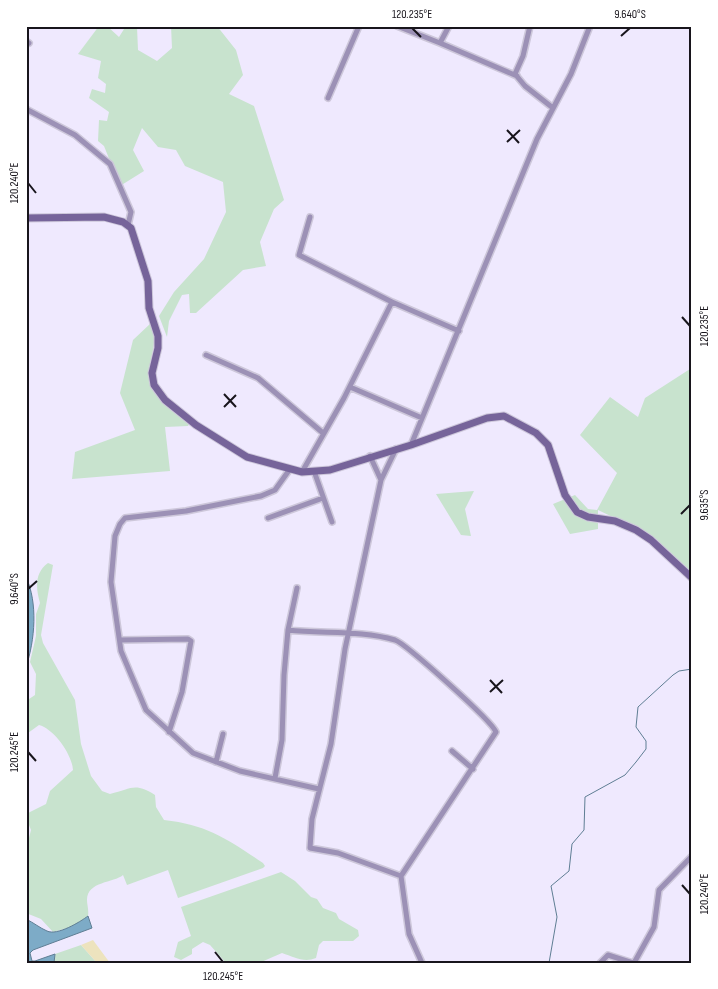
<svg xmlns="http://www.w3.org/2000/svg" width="718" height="989" viewBox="0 0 718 989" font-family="'Sofia Sans Condensed',sans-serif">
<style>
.green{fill:#c8e3ce}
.sand{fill:#ede3be}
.water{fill:#7dabc7;stroke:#5f7e94}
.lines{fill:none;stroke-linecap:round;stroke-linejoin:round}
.stream{stroke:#5f7e94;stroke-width:1}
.minor-casing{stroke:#cdc7da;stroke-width:8}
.secondary-casing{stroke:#cdc7da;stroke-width:9}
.minor{stroke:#9c91b6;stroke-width:5}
.secondary{stroke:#76649a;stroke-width:7}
.ticks{fill:none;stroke:#18151c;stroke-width:2}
.neatline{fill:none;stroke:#18151c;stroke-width:2}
.ticks-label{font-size:12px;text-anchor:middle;fill:#18151c}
</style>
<rect width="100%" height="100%" fill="#efe9fe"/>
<path class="green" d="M99,26H107L119,37L126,26L137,27L138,50L157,61L172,48L171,26H217L236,50L243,75L229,94L254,106L284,200L274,209L260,242L266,266L243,270L196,313H190L189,294L182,295L169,321L167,337L159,316L174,292L204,259L226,212L223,182L185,166L176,150L158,147L142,128L133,150L144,171L120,186L104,146L98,141L99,120L107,121L109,112L89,98L92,89L105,93L106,84L98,78L101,61L78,54Z
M151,323C157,342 153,347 150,365C147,391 175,405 192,419L188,426L165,427L170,471L72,479L75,452L135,430L120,393L133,340Z
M692,346V576L642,531L598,510V529L570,534L553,504L575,495L588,509L597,510L617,473L580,435L610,397L638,417L645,398L690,369Z
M474,491L465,509L471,536L461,535L436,494Z
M48,563L53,565L41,635L43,643L75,700L81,744L91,776L102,791L110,794C131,789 135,782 155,795L156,807L164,820C208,825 227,839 263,863L265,866L263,868L178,898L168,870L127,885L123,875C114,883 87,881 87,900C87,905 89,910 88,916L75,926L53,932L41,919L26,913V850L31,830L29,825H26V814L46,804L50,791L73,770C72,754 54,729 39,725L28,733L26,732V701L35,695L36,674L30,662L36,636V614L40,603C36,589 34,573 48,563Z
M281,872L295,881L311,897L317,899L323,908L336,913L339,919L358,930L359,936L353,941H323L319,945L316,958C304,963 294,957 282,953L259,963H226L210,945L203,942L192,949V954L181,960L174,957L178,942L191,936L181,907Z
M81,945L97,963H54L55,954Z"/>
<path class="sand" d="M93,940L110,963H97L81,945Z"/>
<path class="water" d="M26,577C38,603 35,640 26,667Z
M88,916L92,928L33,950L30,953L32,961H35L55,954L54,963H26V919C34,923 40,928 47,931C57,936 80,922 88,916Z"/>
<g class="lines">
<path class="stream" d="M549,963L557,917L551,886L569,871L572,844L584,830L585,797L625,775L636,762L646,749V741L636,727L638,707L673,675L679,671L692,669"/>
<defs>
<path id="minor" d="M397,26L440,43
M449,26L440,43L517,76
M530,26L523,56L515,74L525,86L553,108
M26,41L29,43
M328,98L359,26
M26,109L75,135L110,164L131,212L128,225
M310,217L299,255L392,302
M206,355L258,378L323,433
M350,387L422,418
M411,445L537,139L571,74L590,26
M370,456L381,480
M290,469L275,490L261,496L186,511L125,518L120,524L115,536L111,582L121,651L146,710L193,753L240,771L319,789
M314,471L332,522
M302,472L344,398L392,302L459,331
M268,518L323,498
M288,630L297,588
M120,640L188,639L191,641L182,692L169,732
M452,751L473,769
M216,762L223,734
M275,778L282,740L284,675L288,630C323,634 361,630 395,640C406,644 491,720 496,732L401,876L338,853L310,848L312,819L331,744L345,649L381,480L396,449
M401,876L409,934L422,963
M600,963L608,955L633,963
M634,963L654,927L659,890L692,856"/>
<path id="secondary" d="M26,218L104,217L123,222L131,228L148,281L149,308L158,336V348L152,373L154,385L165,400L196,425L247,457L302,472L330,470L411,445L487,418L504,416L536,433L548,445L565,495L577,512L588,517L615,521L636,530L651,540L692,578"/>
</defs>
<use href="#minor" class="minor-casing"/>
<use href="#secondary" class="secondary-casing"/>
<use href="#minor" class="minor"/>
<use href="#secondary" class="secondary"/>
</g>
<path class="ticks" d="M412,28L421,37M621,36L630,28M507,130L519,143M507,142L520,130M28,183L36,193M682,317L690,326M224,394L236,407M224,407L236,395M681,514L690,505M28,589L37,581M490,680L502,693M490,692L503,680M28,752L36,761M682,885L690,894M215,952L223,962"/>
<rect width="718" height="989" fill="none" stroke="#ffffff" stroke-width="55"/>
<rect x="28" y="28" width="662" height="934" class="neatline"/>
<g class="ticks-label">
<text x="412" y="18">120.235°E</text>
<text x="630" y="18">9.640°S</text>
<text transform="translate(14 183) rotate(-90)" y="4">120.240°E</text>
<text transform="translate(704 326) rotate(-90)" y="4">120.235°E</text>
<text transform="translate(704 505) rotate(-90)" y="4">9.635°S</text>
<text transform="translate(14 589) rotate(-90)" y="4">9.640°S</text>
<text transform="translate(14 752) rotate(-90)" y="4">120.245°E</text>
<text transform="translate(704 894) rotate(-90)" y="4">120.240°E</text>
<text x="223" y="980">120.245°E</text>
</g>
</svg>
